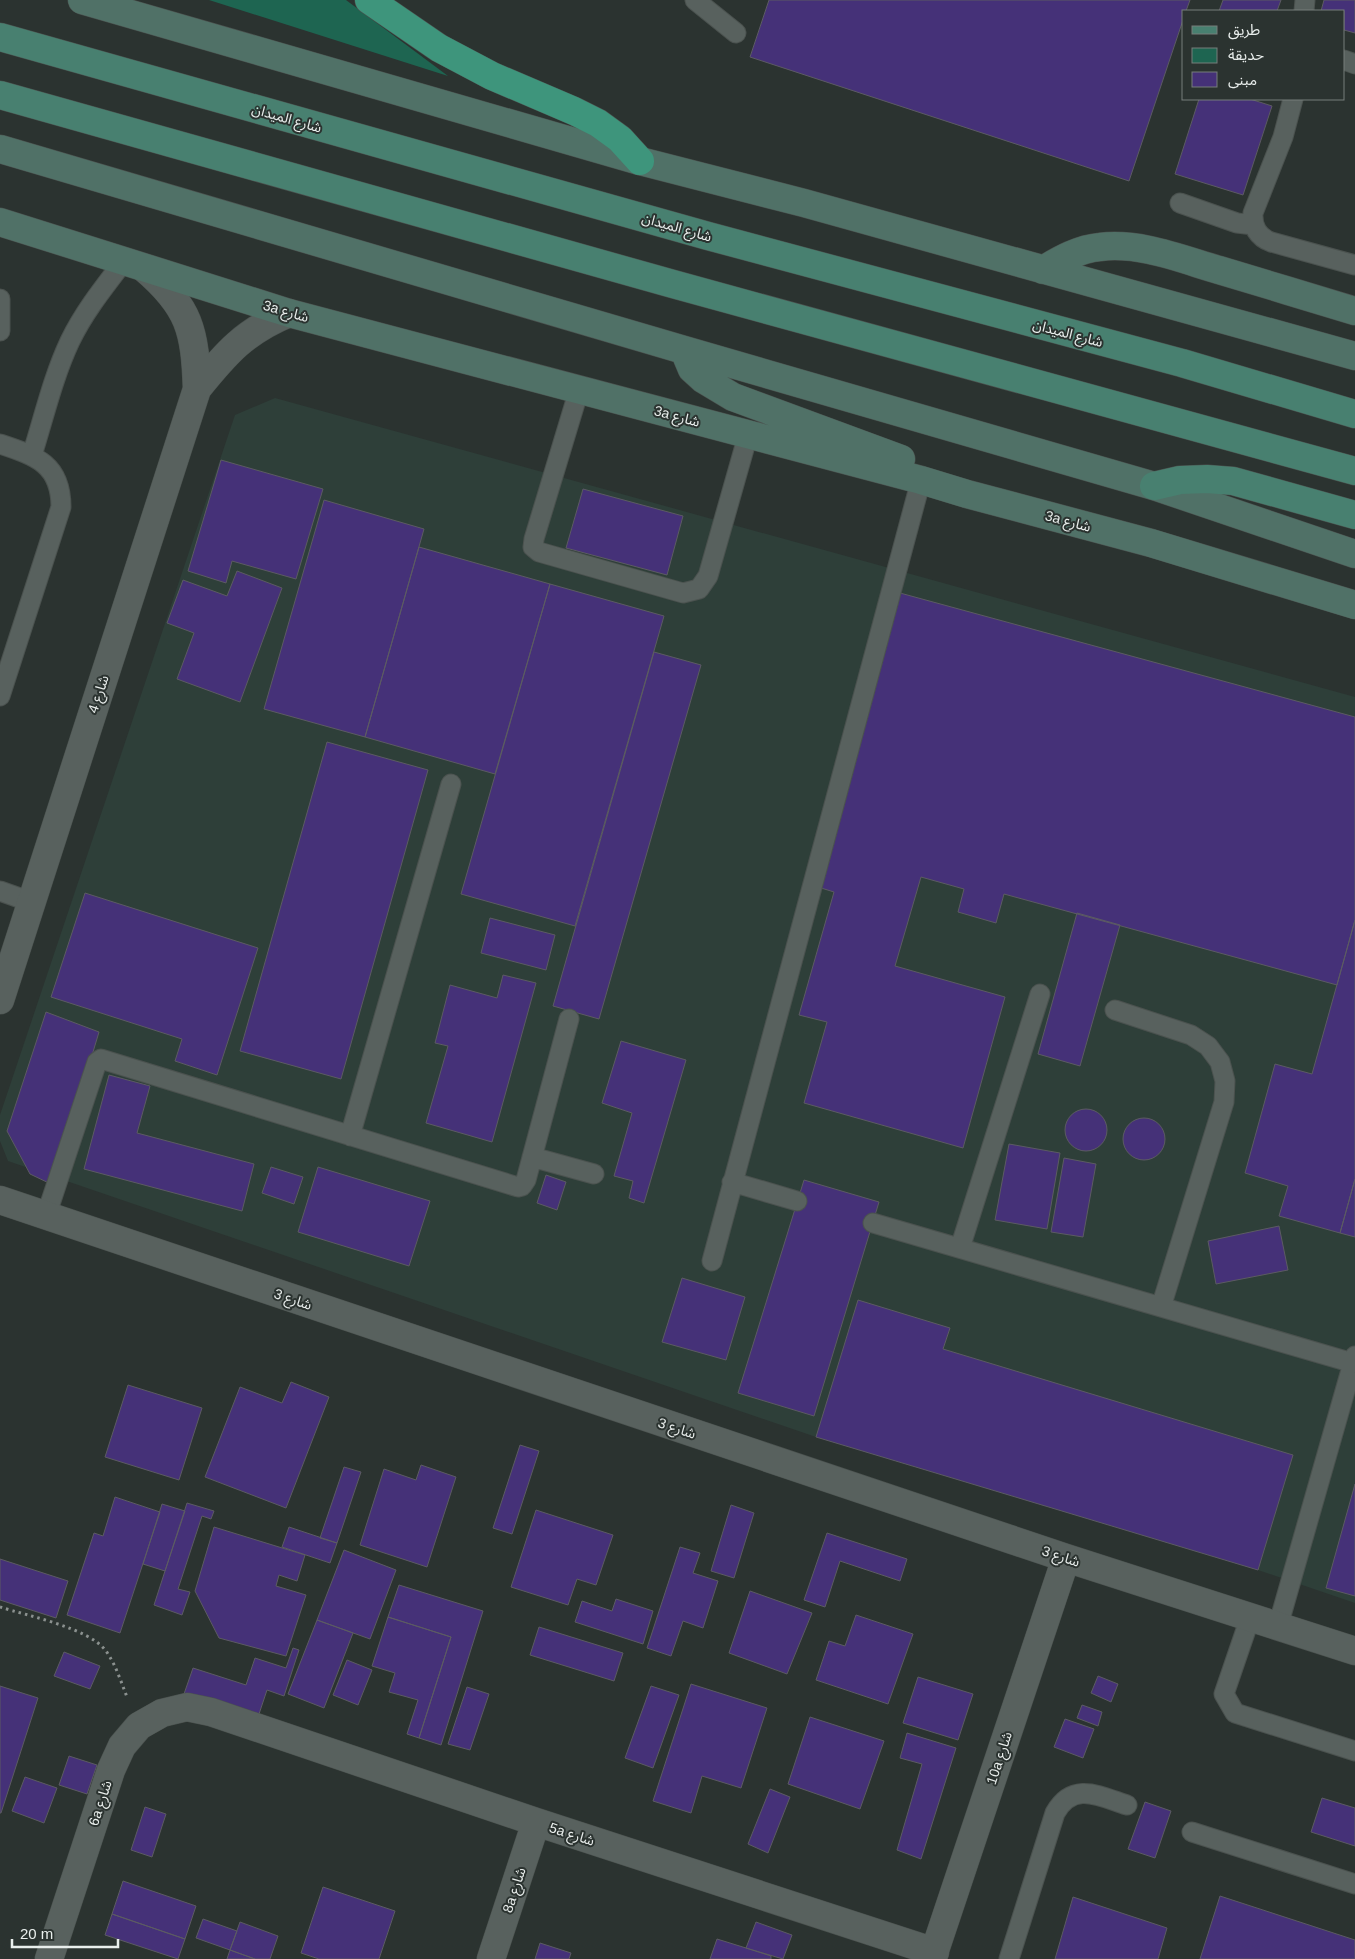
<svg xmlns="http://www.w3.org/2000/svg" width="1355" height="1959" viewBox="0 0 1355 1959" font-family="Helvetica,'Noto Sans Arabic',sans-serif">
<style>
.built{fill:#2e3f39}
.green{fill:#1e6551}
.building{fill:#453178;stroke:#5c5b63}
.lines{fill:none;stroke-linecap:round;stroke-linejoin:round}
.lane-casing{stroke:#4b524f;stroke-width:21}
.street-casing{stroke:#4b524f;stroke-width:29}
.secondary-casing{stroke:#4b524f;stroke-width:29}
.primary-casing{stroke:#4b524f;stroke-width:29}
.highway-casing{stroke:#4b524f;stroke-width:29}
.path{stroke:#8b918f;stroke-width:3;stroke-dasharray:2.5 4;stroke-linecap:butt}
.lane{stroke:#58615e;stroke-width:19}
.street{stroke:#58615e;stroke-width:28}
.secondary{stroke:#507167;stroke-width:28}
.primary{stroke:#488070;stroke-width:28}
.highway{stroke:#3e957c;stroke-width:28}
.labels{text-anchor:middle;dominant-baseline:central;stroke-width:4;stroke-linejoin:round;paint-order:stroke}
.street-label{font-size:14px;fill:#e9eeec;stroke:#2b3330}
</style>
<rect width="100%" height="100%" fill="#2b3330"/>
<path class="built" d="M275,398L1355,697V1603L1258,1570L816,1437L8,1161L0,1141V1115L235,415Z"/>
<path class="green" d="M209,0H346L448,76Z"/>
<path class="building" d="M769,0H1190L1186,11H1184V17L1129,181L750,57Z
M1223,0H1281L1277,11H1219Z
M1324,0H1355V33L1344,30V11H1321Z
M1199,99H1250L1272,106L1243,195L1175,174Z
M221,460L323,489L296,579L232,561L226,583L188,571Z
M583,489L683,516L667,575L566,548Z
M324,500L424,529L365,737L264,709Z
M419,547L550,584L495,774L365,737Z
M237,571L282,588L240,702L177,679L194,633L167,623L183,580L227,596Z
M550,584L664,616L575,926L461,894Z
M900,593L1355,717V920L1337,985L1004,894L996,923L958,912L964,889L921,877L895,966L1005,997L963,1148L804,1103L827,1022L799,1015L834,892L818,887Z
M654,652L701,665L599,1019L553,1006Z
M327,742L428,770L341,1079L240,1051Z
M85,893L258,948L217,1075L175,1061L182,1039L51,997Z
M1077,913L1120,925L1080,1066L1038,1054Z
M490,918L555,935L546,970L481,953Z
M1355,920V1179L1340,1233L1279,1216L1288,1186L1245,1173L1275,1064L1312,1074Z
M503,975L536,983L492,1142L426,1123L448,1046L435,1043L450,985L497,998Z
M46,1012L99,1032L53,1185L30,1174L7,1131Z
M621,1041L686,1060L644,1203L629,1198L633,1181L614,1176L632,1113L602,1103Z
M109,1075L150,1086L137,1133L254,1164L242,1211L84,1169Z
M1065 1130a21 21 0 1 1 42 0a21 21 0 1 1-42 0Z
M1123 1139a21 21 0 1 1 42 0a21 21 0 1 1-42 0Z
M1009,1144L1060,1153L1047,1229L995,1220Z
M1064,1158L1096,1164L1083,1237L1051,1232Z
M271,1167L303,1177L294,1204L262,1193Z
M318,1167L430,1201L409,1266L298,1232Z
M546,1175L566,1182L557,1210L537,1203Z
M1355,1179V1237L1340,1233Z
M804,1180L879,1202L814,1416L738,1393Z
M1279,1226L1288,1270L1216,1284L1208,1241Z
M682,1278L745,1297L726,1360L662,1342Z
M858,1300L950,1328L943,1349L1293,1455L1258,1570L816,1437Z
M291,1382L329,1397L286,1508L205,1477L240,1387L282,1403Z
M128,1385L202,1408L179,1480L105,1457Z
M520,1445L539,1451L512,1534L493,1528Z
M421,1465L456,1477L427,1567L360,1545L384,1469L416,1480Z
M344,1467L361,1472L337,1543L320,1538Z
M1355,1484V1596L1326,1588Z
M115,1497L160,1512L120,1633L67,1615L94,1533L103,1536Z
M187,1503L214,1511L211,1519L202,1516L178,1589L190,1592L182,1615L154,1605Z
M162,1504L185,1511L165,1571L143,1564Z
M731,1505L754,1513L734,1578L711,1571Z
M536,1510L613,1535L596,1585L577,1579L568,1605L511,1587Z
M214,1527L305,1555L297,1581L279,1575L276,1586L306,1595L286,1656L219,1638L195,1591Z
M289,1527L337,1543L330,1563L282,1547Z
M827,1533L907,1559L900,1581L840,1561L825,1607L804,1600Z
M680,1547L700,1553L693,1573L718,1581L703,1628L683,1621L671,1656L647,1648Z
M344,1550L396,1570L370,1639L317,1620Z
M0,1559L68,1581L56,1618L0,1600Z
M399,1585L483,1611L441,1745L419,1738L451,1637L388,1617Z
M750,1591L812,1613L787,1674L729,1653Z
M616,1599L653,1611L643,1644L575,1622L582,1601L612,1611Z
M856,1615L913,1634L888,1704L816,1680L829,1641L845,1646Z
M388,1617L451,1637L419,1738L407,1734L418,1700L389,1692L395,1673L372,1666Z
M317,1620L353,1633L324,1708L288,1694Z
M539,1627L623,1653L614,1681L530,1655Z
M293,1648L299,1650L284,1696L267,1690L258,1717L184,1694L193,1668L246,1685L255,1658L286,1668Z
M64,1652L100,1666L90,1689L54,1676Z
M347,1660L372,1670L358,1705L333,1695Z
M1098,1676L1118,1684L1111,1702L1091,1693Z
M918,1677L973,1694L958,1740L903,1723Z
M691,1684L767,1708L741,1788L702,1776L691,1813L653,1801Z
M0,1686L38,1698L1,1813H0Z
M651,1686L679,1695L653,1768L625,1758Z
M467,1687L489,1694L470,1750L448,1744Z
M1082,1705L1102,1712L1098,1726L1077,1718Z
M810,1717L884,1741L860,1809L788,1784Z
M1065,1719L1094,1729L1083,1758L1054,1747Z
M907,1733L956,1748L921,1859L897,1850L922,1764L900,1758Z
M69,1756L97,1765L87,1794L59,1785Z
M25,1777L57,1788L44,1823L12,1811Z
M770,1789L790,1797L768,1853L748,1844Z
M1322,1798L1355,1808V1846L1311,1832Z
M1145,1802L1171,1811L1155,1858L1128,1849Z
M145,1807L166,1814L152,1857L131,1850Z
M123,1881L196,1906L185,1939L112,1914Z
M323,1887L395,1911L379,1959H319L301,1953Z
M1220,1896L1355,1940V1959H1200Z
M1073,1897L1167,1928L1158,1959H1055Z
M112,1914L185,1939L178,1959L105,1935Z
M203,1919L237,1931L230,1950L196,1938Z
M240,1922L278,1936L270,1959H255L230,1950Z
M756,1922L792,1935L783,1959L746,1948Z
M717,1939L746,1948L771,1956V1959H710Z
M540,1943L571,1953L569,1959H535Z
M230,1950L255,1959H227Z"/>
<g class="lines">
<defs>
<path id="lane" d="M695,0L736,33
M1304,11L1305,0
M1344,60L1355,64
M1293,99L1283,137L1253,213C1252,227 1258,237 1271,242L1355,265
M1180,203L1237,223L1254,225
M0,299V331
M579,390L534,539L533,547L539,552L683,593L699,589L708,576L748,435
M0,444C36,456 61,464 61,507L0,696
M32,455C44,417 53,377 70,341C84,312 104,287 124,261
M0,891L31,902
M1115,1010L1191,1035L1208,1046L1220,1062L1225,1081L1224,1102L1161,1307
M350,1136L451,784
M532,1157L594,1174
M732,1182L797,1201
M46,1216L97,1062L101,1059L518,1187L522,1186L526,1180L569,1019
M873,1223L1353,1363
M960,1248L1040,994
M712,1261L921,480
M1250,1618L1224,1694L1235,1713L1355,1751
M1278,1626L1355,1356
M1192,1832L1355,1884
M1009,1959L1055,1813C1073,1781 1099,1796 1127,1805"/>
<path id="street" d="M197,389C226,353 245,331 289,313
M0,1000L197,389C195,331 190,307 144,268
M0,1200L1066,1558L1355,1651
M49,1959L111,1770L122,1746L139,1726L162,1713L187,1707L211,1712L536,1822L935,1952
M491,1959L536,1822
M932,1959L1066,1558"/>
<path id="secondary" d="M82,0L640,161L804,203L1355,356
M0,149L684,350L1154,486L1355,554
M0,222L289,313L921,480L967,494L1151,543L1355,605
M1043,270C1061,259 1079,249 1100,247C1140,242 1181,259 1219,270C1264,284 1310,297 1355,311
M684,350L692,369L703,379L733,397L901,459"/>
<path id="primary" d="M0,37L708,236L1182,363L1355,414
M0,95L673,284L1355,471
M1154,486L1180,480L1207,479L1233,481L1355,515"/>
<path id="highway" d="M369,0L439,48L492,76L574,111L598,123L620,139L640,161"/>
</defs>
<use href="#lane" class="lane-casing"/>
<use href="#street" class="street-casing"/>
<use href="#secondary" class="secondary-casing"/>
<use href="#primary" class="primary-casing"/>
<use href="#highway" class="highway-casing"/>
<path class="path" d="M0,1607C28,1616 89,1628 106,1651C116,1665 121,1682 127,1697"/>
<use href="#lane" class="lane"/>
<use href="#street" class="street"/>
<use href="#secondary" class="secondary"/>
<use href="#primary" class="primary"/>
<use href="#highway" class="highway"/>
</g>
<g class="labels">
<g class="street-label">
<text transform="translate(287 118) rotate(16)">شارع الميدان</text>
<text transform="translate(677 227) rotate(16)">شارع الميدان</text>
<text transform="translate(286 311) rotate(16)">3a شارع</text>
<text transform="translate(1068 333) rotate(15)">شارع الميدان</text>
<text transform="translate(677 416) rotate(15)">3a شارع</text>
<text transform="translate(1068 521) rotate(15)">3a شارع</text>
<text transform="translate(98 694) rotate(-72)">شارع 4</text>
<text transform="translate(293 1299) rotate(19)">شارع 3</text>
<text transform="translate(677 1428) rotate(18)">شارع 3</text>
<text transform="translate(1061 1556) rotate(18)">شارع 3</text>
<text transform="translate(999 1758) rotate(-72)">10a شارع</text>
<text transform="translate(100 1803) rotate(-72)">6a شارع</text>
<text transform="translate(572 1834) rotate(18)">5a شارع</text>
<text transform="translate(514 1890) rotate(-72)">8a شارع</text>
</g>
</g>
<rect x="1182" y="10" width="162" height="90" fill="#2b3330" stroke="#777e7b"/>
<rect x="1192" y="26" width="25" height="8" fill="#488070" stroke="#777e7b"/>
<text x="1228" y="35" font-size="15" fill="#e9eeec">طريق</text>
<rect x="1192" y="48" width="25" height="15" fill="#1e6551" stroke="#777e7b"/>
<text x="1228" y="60" font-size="15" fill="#e9eeec">حديقة</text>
<rect x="1192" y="72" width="25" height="15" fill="#453178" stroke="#777e7b"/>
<text x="1228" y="85" font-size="15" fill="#e9eeec">مبنى</text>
<path d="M12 1939v8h106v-8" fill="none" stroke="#e9eeec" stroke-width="2.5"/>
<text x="20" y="1939" font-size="15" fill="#e9eeec" stroke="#2b3330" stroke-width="4" paint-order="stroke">20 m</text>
</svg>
